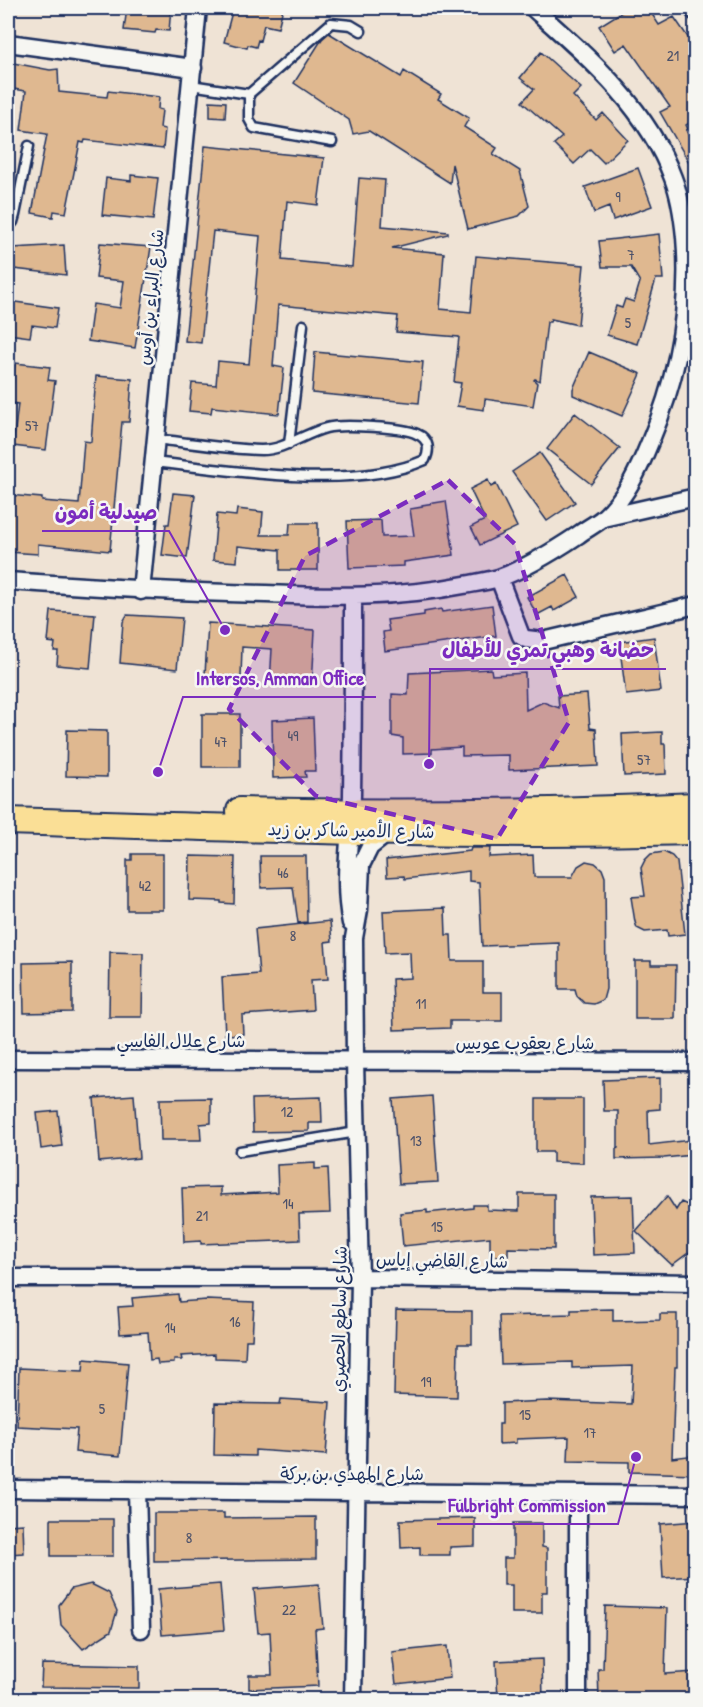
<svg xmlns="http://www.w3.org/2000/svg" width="703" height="1707" viewBox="0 0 703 1707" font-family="'Patrick Hand','Playpen Sans Arabic',sans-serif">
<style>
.building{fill:#dfb890;stroke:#1b2f5e;stroke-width:1.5}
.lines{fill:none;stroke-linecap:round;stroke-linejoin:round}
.service-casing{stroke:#1b2f5e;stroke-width:13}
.minor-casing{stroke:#1b2f5e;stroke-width:21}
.primary-casing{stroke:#1b2f5e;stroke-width:30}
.service{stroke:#f6f6f2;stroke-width:8}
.minor{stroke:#f6f6f2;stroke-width:16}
.primary{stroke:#fadf96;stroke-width:26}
.marked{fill:#7b2cbf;fill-opacity:0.2;stroke:#7b2cbf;stroke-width:4.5;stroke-dasharray:12 8;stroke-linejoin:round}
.labels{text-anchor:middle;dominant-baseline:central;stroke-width:5;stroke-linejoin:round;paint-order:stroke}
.number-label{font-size:15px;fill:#4c516a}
.street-label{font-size:18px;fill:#1b2f5e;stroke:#f6f6f2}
.leader{fill:none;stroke:#7b2cbf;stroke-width:2}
.callout-dot{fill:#7b2cbf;stroke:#f6f6f2;stroke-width:2}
.callout-label{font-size:20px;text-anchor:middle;font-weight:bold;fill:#7b2cbf;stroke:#f6f6f2;stroke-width:5;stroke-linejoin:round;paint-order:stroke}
</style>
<rect width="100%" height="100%" fill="#efe3d5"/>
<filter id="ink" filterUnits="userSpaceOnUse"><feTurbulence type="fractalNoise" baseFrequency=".0167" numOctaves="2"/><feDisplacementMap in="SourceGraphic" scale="12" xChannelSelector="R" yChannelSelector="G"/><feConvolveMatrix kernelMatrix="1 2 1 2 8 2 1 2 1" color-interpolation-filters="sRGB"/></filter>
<g filter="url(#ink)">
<path class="building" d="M127,8H171L169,31L156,30L155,33L124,30Z
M233,8H283L278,28L264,25L260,41L258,40L256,47L248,45L247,48L224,42Z
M628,8H648L659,25L674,17L696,49V119L686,125L688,129L686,130L696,151V170L694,171L660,112L670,107L626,44L615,51L599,26Z
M329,33L401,77L404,71L441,94L438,99L469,118L464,127L497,148L493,154L520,171L529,206L519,216L468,229L452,164L450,183L369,131L353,134L349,120L294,83L322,39Z
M541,52L581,88L573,96L596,120L603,113L628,140L604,163L590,149L574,164L554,144L562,137L522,102L534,89L520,78Z
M8,62L50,70L58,69L59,92L107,97L108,91L159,97L158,109L162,110L160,128L165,129L163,149L85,140L84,143L80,142L66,213L54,211L53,217L32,213L47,134L21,130L26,91L8,88Z
M210,101L226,102L225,118L210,117Z
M205,146L324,158L318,205L287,201L282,260L352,267L359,178L385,180L382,226L448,232V234L392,248L444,253L440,309L471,312L476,256L584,265L578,325L551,319L550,322H547L540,381L535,379L534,380L537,383L533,406L485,399L484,410L457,406L461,383L454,382L459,337L396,332L398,316L278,305L273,366L284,368L279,414L212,407L211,413L189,411L192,383L216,385L218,361L249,364L260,236L213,231L201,343L185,341Z
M638,168L652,206L613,220L609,207L594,213L585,187Z
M131,175L158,178L153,220L102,215L106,178L131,181Z
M659,234L663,279H656L637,344L607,335L616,306L622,308L625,299L634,302L640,282L631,267H602L599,241Z
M100,243L151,247L135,348L88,341L93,304L120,308L124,281L96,278Z
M64,245L66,275L14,269L13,248Z
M8,301L58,308L55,328L32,325L30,337L8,334Z
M315,352L423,362L419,403L312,393Z
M589,352L641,374L622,416L573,395V389Z
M15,363L50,367L48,380L55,381L46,450L13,446L18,404L10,403Z
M96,376L132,379L129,422H122L110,551L38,544V554L8,552V495L42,498V501L79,504L84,441L91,442Z
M575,413L620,448L591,484L547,449Z
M540,453L575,502L547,521L512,472Z
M488,480L491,487L496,484L517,527L480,545L471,527L485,520L470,489Z
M173,493L195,495L187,558L162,555L166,524H169Z
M446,501L454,555L404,562V566L349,568L347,521L381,520L382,537L414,536L410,509L422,507V505Z
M237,509L263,512L261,535H289L290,523H318V570H280V550L238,546L237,562L213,560L217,514L236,516Z
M567,575L579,597L554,611L552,607L537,615L527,597Z
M492,605L496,636L385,651L383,632L389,631L387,620L424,615V612L441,609L442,612Z
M51,611L95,614L90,668L57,665L58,651H54L55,643L48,642Z
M127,615L182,618L177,669L120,663L123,622Z
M208,623L315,630L312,686L270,683L272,649L242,647L241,677L205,675Z
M654,637L661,691L626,695L619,642Z
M491,669L492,675L525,673L526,710L543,702L559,708L558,696L587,694L590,728L596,729L598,766L509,770V755L462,756V747L432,749V753L403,754V738L392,736V694L408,695L409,673Z
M202,714H240V767H202Z
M313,718L315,771H305L306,777L273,778L272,720Z
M67,730L107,731V777L66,776Z
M662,732V744H665L666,774L624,776L622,734Z
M471,848H490L489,857L533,855L534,877H572L578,866L586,861L595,863L602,869L605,877L606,989L603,1000L594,1004L584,1003L577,996L575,989H559V943L482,946L479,882L469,881V871L405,879L404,876L387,877L386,860L470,851Z
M664,852L672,856L677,862L685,934L668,936L667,930L645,932L637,928L635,922L631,897L645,896L641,868L645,860L651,854Z
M132,854H163V910H127V860H132Z
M190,856L235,857L234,904L221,903V901L189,900Z
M260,856H306L307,922L298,923L293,887L261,888Z
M445,908L446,935H451L452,961H483V992H502V1021H450V1028L394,1030L392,979L411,978L410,952L385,953L383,911Z
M330,921L332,941L325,942L328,979L311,980L313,1010L242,1015L243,1034L225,1035L222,977L259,974L255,929Z
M110,952L143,953L142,1017H109Z
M635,961H651V965H676L675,1019H635Z
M72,962V1012L24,1013L23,963Z
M660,1078V1109L648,1110L649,1145L691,1140L692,1155L664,1158L616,1159V1149L618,1148V1111H604L603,1080Z
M134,1095L139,1158L99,1162L94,1098Z
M432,1096L438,1182L399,1184L393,1099Z
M321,1097L322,1123H309V1131L253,1132L252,1099Z
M211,1098V1123L200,1124L201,1140H161L160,1099Z
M536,1099H583V1163L553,1162V1152H536Z
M58,1111L62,1146L41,1149L37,1113Z
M315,1163V1169L328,1168L330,1213L299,1214L300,1240L201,1244V1241L184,1242L182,1188L221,1187V1195L278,1192L277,1165Z
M519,1194H554V1249L508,1248V1256H490V1237L403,1246L400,1213L427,1210V1213L473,1208V1205H487V1210L519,1211Z
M633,1196L635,1253L593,1255L591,1197Z
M667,1196L676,1210L681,1202L696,1209V1247L672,1265L636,1231Z
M178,1294L179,1302L207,1300L254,1302L252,1340H246L245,1359L215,1358V1354L181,1356L182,1360H174V1363L158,1364L157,1359L150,1360L148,1332L120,1334L118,1307L133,1306L132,1298Z
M613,1309V1321L660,1320V1314H677V1367H675L672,1458L696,1455V1474L629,1472V1462L568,1461L569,1437L516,1439V1443L499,1444V1424H502V1403L547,1401L631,1404L633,1366L572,1368V1362L501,1364L499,1316L571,1314V1310Z
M396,1310L472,1311V1344H458L457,1397L394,1395Z
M84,1359L128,1363L120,1456L75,1452L77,1429L17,1426L19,1368L83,1371Z
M281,1399L330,1402L326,1455L255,1450V1456L214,1455L215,1403L280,1404Z
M154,1513H224V1518L316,1517V1559L154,1561Z
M475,1518V1546L450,1547V1555H420V1547L401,1548L400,1520Z
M51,1519H113V1556H51Z
M696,1521V1576L663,1578L660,1524Z
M513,1523H542V1547L547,1548V1592H542V1613H512V1585H504V1558H513Z
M23,1524L24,1553L8,1554V1525Z
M91,1584L109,1593L117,1611L111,1631L83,1649L61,1625L59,1605L71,1589Z
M220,1584L224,1630L162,1635L158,1589Z
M319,1584L323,1628L315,1629L318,1686L249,1689V1675H272L270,1632L258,1633L254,1589Z
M605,1606L667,1608L665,1674L696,1672V1700H599L598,1669H603Z
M447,1646L450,1678L396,1684L392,1652Z
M542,1659L543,1700H498L496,1661Z
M42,1664L139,1666V1688L41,1687Z"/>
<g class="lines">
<defs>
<path id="service" d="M191,85L249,94V119L254,128L332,142
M249,94L331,23L351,25L361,31
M8,227L13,222L15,215L29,146
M289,444L303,325
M153,462C231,470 353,492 425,460C430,450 429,439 417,434C404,427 341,424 326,428C303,434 285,450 261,450C226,449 190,443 156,439
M694,911V834
M240,1151L357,1132"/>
<path id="minor" d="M692,8L696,12
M8,43L193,68
M603,518L696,497
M499,578L521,636L526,639L543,641L696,605
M8,581C94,587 180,592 266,594C333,597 398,598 464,585C475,583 488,581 499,578C527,568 554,551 578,535C586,529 596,524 603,518C626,498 639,469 650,442C678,376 691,308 685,237C683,217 680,196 673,178C647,107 588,57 533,8
M141,591L198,8
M351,923C342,880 351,837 352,795C353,729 353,663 353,597
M8,1059L696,1062
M8,1278H360L696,1283
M8,1489L696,1495
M137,1491L141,1629
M578,1494V1700
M353,1700L360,1278L355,1061L354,938L359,910L361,865L370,847L389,832"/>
<path id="primary" d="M240,811C392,814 544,813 696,806
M8,821C237,828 466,837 696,831"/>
</defs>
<use href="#service" class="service-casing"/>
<use href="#minor" class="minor-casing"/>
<use href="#primary" class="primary-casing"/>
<use href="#service" class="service"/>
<use href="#minor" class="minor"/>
<use href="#primary" class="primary"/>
</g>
</g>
<path class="marked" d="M448,480L515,544L569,722L497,839L316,796L229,709L305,556Z"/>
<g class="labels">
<g class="number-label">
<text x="673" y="55">21</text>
<text x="618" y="196">9</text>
<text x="631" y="254">7</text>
<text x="628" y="322">5</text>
<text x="32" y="425">57</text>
<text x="293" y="735">49</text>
<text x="221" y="741">47</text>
<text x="644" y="759">57</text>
<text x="283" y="872">46</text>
<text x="145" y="885">42</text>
<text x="293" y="935">8</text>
<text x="421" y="1003">11</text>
<text x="287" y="1111">12</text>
<text x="416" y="1140">13</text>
<text x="288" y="1203">14</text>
<text x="202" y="1215">21</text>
<text x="437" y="1226">15</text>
<text x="235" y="1321">16</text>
<text x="170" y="1327">14</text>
<text x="426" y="1381">19</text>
<text x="102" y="1408">5</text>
<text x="525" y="1414">15</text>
<text x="590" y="1432">17</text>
<text x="189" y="1537">8</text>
<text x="289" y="1609">22</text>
</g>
<g class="street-label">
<text transform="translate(150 297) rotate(-84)">شارع البراء بن أوس</text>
<text transform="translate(351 830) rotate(1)">شارع الأمير شاكر بن زيد</text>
<text x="181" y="1040">شارع علال الفاسي</text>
<text x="525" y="1042">شارع يعقوب عويس</text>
<text transform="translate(442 1260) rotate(1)">شارع القاضي إياس</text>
<text transform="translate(339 1319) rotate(-89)">شارع ساطع الحصري</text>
<text x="352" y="1473">شارع المهدي بن بركة</text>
</g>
</g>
<path class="leader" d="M225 630L169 531H42M429 764L430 669H666M158 772L183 697H376M636 1457L618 1524H437"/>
<g class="callout-dot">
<circle cx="225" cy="630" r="6"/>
<circle cx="429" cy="764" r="6"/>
<circle cx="158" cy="772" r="6"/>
<circle cx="636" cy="1457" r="6"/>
</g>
<g class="callout-label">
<text x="106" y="519">صيدلية أمون</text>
<text x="548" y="657">حضانة وهبي تمري للأطفال</text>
<text x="280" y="685">Intersos, Amman Office</text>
<text x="527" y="1512">Fulbright Commission</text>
</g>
<rect width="703" height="1707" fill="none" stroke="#f6f6f2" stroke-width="30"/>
<rect x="15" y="15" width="673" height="1677" fill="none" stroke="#1b2f5e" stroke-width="2" filter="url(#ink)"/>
</svg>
